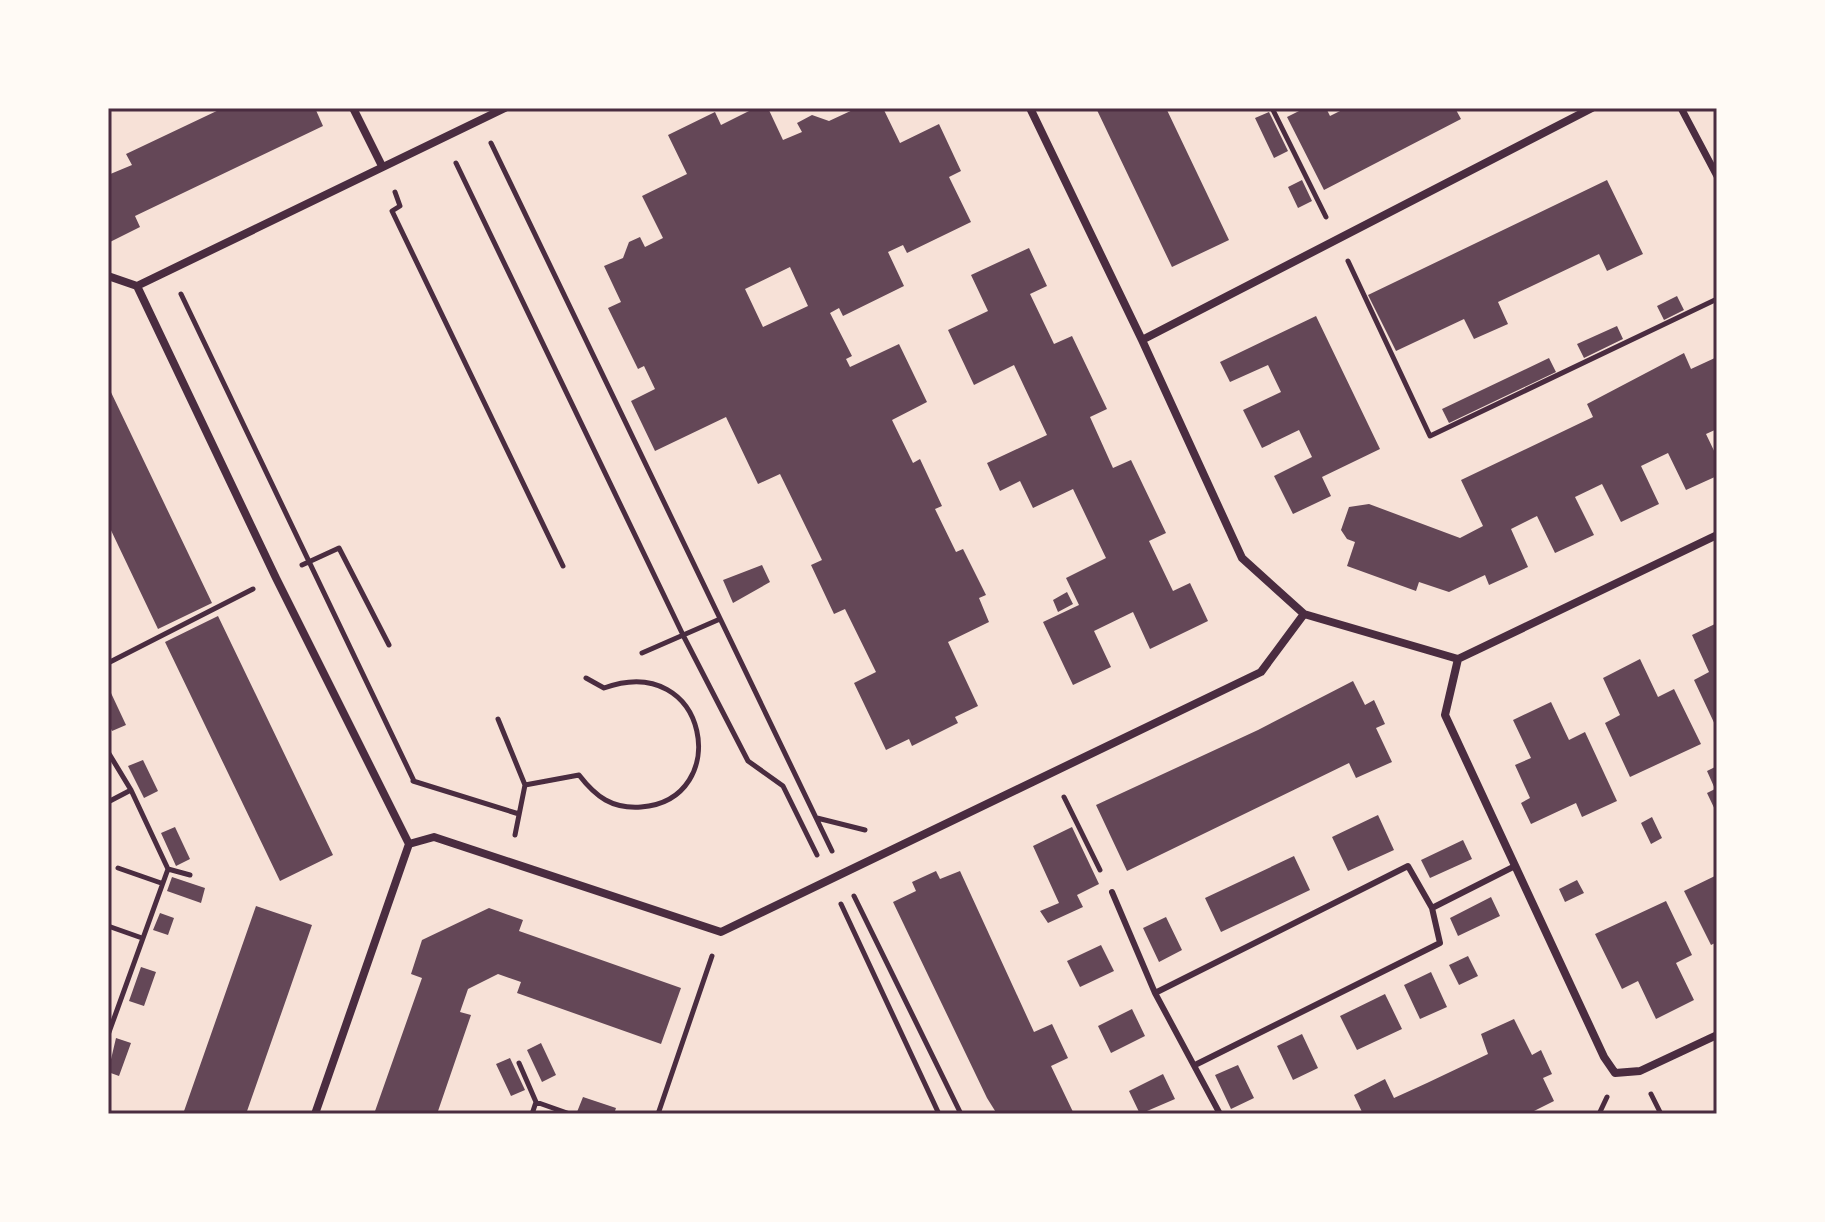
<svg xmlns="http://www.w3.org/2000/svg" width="1825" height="1222" viewBox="0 0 1825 1222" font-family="Barlow,sans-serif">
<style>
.building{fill:#644757;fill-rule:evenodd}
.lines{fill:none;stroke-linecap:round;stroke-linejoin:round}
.path{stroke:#4a2c40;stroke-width:5}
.service{stroke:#4a2c40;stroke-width:6}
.pedestrian{stroke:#4a2c40;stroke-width:7}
.minor{stroke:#4a2c40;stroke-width:8}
.neatline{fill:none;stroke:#4a2c40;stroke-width:3}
</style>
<rect width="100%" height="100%" fill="#f7e1d7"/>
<path class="building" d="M223,108H315L323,126L135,216L140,227L108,243V175L132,165L126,154Z
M755,108H768L783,140L802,132L797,123L812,115L829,121L857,108H883L900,143L939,124L961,171L949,177L971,222L907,253L903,245L888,252L904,286L843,316L839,308L830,313L852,356L846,359L850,367L899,344L927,402L892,420L913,463L920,459L942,506L935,509L956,552L963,549L986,595L979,598L989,622L948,642L978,706L955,717L958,723L912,746L909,739L886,750L854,683L876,672L845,609L834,614L811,565L822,560L780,474L758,484L726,417L655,451L631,401L655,389L644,366L638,369L608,308L621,302L604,266L623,258L629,242L640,237L645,247L663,238L642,196L687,174L668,135L715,112L721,125ZM790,267L808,306L763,327L745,289Z
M1096,108H1166L1229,240L1172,267Z
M1305,108H1326L1330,116L1346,108H1455L1461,119L1324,190L1287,117Z
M1269,112L1288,151L1274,158L1255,118Z
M1302,180L1312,201L1298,208L1288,187Z
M1607,180L1643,254L1607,271L1599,254L1498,302L1508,324L1474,339L1464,319L1396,351L1368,295Z
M1029,248L1047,286L1030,294L1054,344L1072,336L1107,409L1090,417L1113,468L1131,460L1166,533L1149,541L1173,591L1190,583L1208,621L1150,649L1133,612L1094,631L1111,667L1073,685L1043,622L1079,605L1066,578L1106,558L1073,489L1033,508L1020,481L1000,491L987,463L1047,435L1014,365L974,385L948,330L988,311L971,275Z
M1677,296L1684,310L1664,320L1657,306Z
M1316,316L1380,449L1322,477L1331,496L1293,514L1274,476L1312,457L1299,430L1262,448L1243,410L1281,392L1268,365L1230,382L1220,362Z
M1617,326L1623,339L1584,358L1577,344Z
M1684,353L1691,369L1717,357V429L1706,434L1717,457V476L1686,490L1668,453L1641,466L1659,504L1621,522L1602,484L1575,497L1594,535L1555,553L1537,516L1511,529L1528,567L1489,585L1485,575L1449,592L1419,582L1416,591L1347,566L1355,542L1347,539L1341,530L1349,507L1369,504L1460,538L1483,526L1461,480L1593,417L1587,404Z
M1549,358L1556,372L1449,423L1442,409Z
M108,386L212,603L158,629L108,524Z
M762,565L770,582L733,603L723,580Z
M1067,592L1073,604L1058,612L1053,600Z
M218,616L333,855L280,881L165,642Z
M1717,623V729L1694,680L1709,672L1692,635Z
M1640,659L1658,697L1674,689L1701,744L1630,777L1605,723L1620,715L1603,678Z
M1353,681L1365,705L1374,700L1385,724L1376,728L1392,762L1356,778L1349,763L1127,871L1096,805L1258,730Z
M111,693L126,725L112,731L108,723Z
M1551,702L1569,740L1585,732L1617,801L1582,817L1576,803L1531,824L1521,803L1530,798L1515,765L1531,758L1513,720Z
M143,760L158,791L144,798L128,766Z
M1717,766V814L1707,793L1715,789L1707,771Z
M1378,815L1394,850L1348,871L1332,837Z
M1652,817L1662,838L1651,844L1641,823Z
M175,827L190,859L176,866L161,833Z
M1072,827L1099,884L1077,895L1083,907L1048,923L1040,911L1059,903L1033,846Z
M1463,840L1472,859L1430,878L1421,860Z
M1294,856L1310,890L1221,932L1205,898Z
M936,871L940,879L960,871L1034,1032L1052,1024L1068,1058L1051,1066L1074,1114H997L987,1098L893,902L916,891L912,882Z
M1717,875V942L1711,945L1684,891Z
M172,877L205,888L201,903L167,891Z
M1577,880L1584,893L1565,902L1559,889Z
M1491,897L1500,916L1458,936L1450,918Z
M1666,901L1692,955L1676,963L1694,1000L1656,1019L1638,981L1622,989L1595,934Z
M256,906L312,925L287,997L246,1114H183Z
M489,908L523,920L519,931L681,988L661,1044L517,993L521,982L498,974L468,989L460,1012L471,1015L437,1114H374L422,978L411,974L422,940Z
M160,913L174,918L168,935L153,930Z
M1166,917L1182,950L1159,962L1143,928Z
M1101,945L1114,971L1080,987L1067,961Z
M1468,956L1478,976L1459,985L1449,965Z
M141,967L156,972L144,1006L129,1001Z
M1431,972L1447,1007L1420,1019L1404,985Z
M1385,994L1402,1029L1357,1050L1340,1016Z
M1132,1009L1145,1036L1111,1053L1098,1026Z
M1514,1019L1532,1055L1541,1050L1552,1074L1543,1078L1554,1101L1528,1114H1363L1354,1095L1385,1079L1394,1098L1427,1083L1488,1054L1481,1034Z
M1302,1034L1318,1068L1293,1080L1277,1046Z
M116,1038L131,1043L119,1076L108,1072Z
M541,1043L556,1075L542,1082L527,1050Z
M510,1058L525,1090L511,1096L496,1064Z
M1238,1065L1254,1098L1231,1109L1215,1075Z
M1163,1074L1175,1099L1140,1114L1129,1091Z
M583,1097L616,1108L614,1114L577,1112Z"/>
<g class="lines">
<path class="path" d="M1272,108L1326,217
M491,143L832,851
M456,163L684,637L748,761L783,786L817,855
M395,192L400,206L392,211L563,566
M1348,261L1430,436L1717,299
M181,294L414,781
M302,565L339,548L389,645
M642,653L720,619
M108,663L253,589
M498,719L525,785L579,775C596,797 612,809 641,807C734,800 709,650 604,688L586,678
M108,752L131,790L168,869L108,1035
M413,781L519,814
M1064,797L1100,870
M108,802L131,790
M817,818L865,830
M515,835L525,785
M118,868L161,883
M168,869L190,875
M854,896L961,1114
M841,904L939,1114
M108,926L142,938
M519,1063L536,1102
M1651,1094L1661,1114
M532,1114L536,1102L570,1114
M658,1114L712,956
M1599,1114L1607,1097
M1713,1114L1717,1112"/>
<path class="service" d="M1112,892L1155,993L1220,1114
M1432,908L1515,866
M1155,993L1408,866L1432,908L1440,943L1195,1065"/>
<path class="pedestrian" d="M1681,108L1717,176"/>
<path class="minor" d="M353,108L382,166
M1030,108L1142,340L1242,558L1304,614L1458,659L1717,535
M108,276L137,286L505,108
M137,286L276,578L409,844L315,1114
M1142,340L1592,108
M1458,659L1445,715L1604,1057L1615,1073L1640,1071L1717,1035
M409,844L434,837L721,932L1261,672L1304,614"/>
</g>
<rect width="1825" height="1222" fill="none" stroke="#fffaf5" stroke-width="220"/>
<rect x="110" y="110" width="1605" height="1002" class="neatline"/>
</svg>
